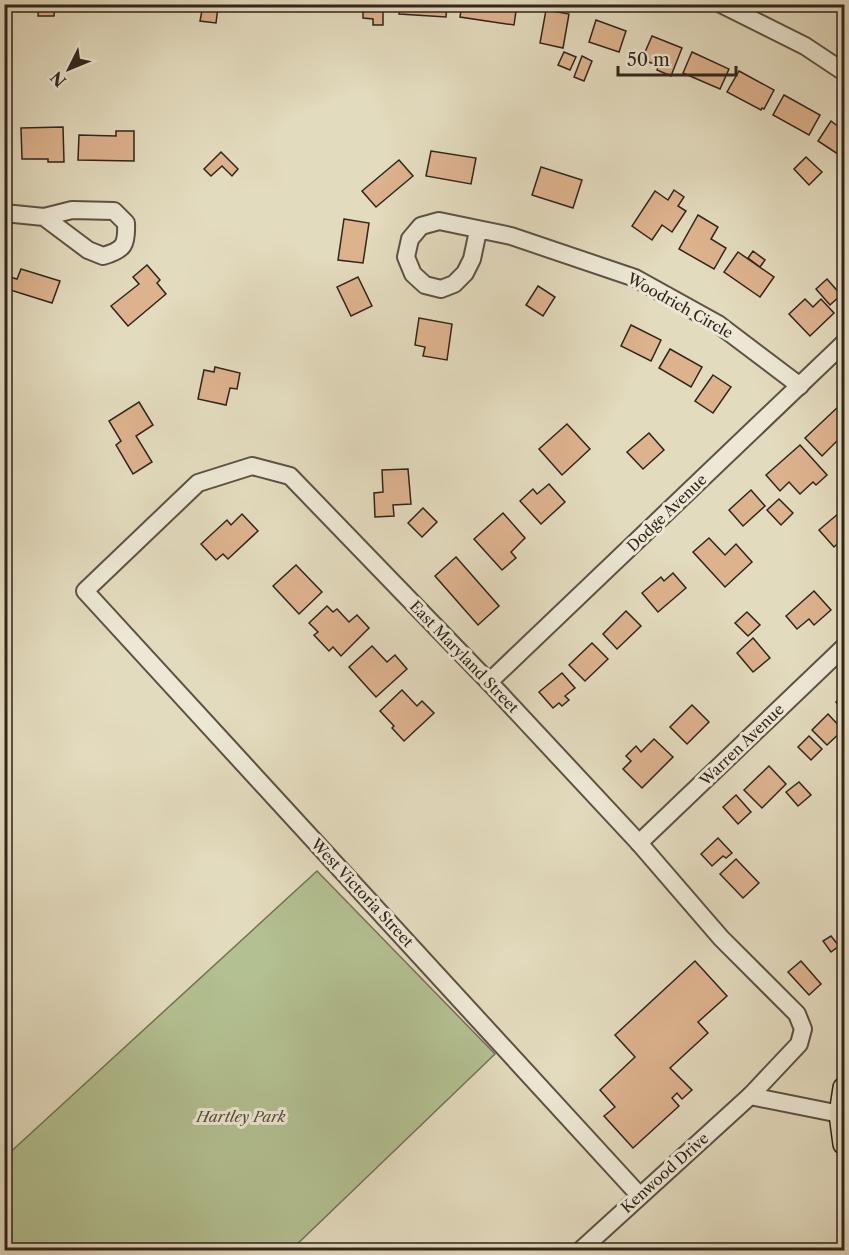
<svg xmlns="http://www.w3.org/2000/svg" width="849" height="1255" font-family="'Libre Caslon Text',serif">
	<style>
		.green { fill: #b3c091; stroke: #727256; stroke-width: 1.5 }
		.building { fill: #ddb38e; stroke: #31251c; stroke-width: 1.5 }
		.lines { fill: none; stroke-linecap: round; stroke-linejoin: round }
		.minor-casing { stroke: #5e5244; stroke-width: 20 }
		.major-casing { stroke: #31251c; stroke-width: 24 }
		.minor { stroke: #ede8d5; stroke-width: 16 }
		.major { stroke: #e3dbbe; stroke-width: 21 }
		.labels { text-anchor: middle; stroke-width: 6; stroke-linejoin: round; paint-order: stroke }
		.street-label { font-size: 15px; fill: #31251c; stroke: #ede8d5 }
		.park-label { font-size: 15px; font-style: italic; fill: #524c39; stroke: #ede8d5 }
	</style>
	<rect width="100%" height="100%" fill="#e3dbbe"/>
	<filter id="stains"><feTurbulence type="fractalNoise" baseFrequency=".00333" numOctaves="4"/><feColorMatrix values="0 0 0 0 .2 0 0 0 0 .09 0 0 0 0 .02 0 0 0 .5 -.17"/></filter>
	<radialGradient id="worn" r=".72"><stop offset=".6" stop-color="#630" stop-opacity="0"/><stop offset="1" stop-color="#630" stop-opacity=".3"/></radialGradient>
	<polygon class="green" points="317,871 495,1054 291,1250 5,1250 5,1157"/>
	<g class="building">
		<polygon points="39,4 55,4 54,16 38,16"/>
		<rect x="299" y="4" width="28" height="4"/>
		<polygon points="347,4 383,4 383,25 373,25 373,19 363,18 363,10 347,10"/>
		<polygon points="400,4 447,4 446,17 399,14"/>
		<polygon points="462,4 517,4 514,25 460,17"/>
		<polygon points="203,5 218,7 216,23 200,21"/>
		<polygon points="546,10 569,14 563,48 540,43"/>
		<polygon points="596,20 626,31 619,52 589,42"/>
		<polygon points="652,36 682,48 671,76 657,70 658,66 642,59"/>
		<polygon points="564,52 576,57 570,70 558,65"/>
		<polygon points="692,52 729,69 720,89 683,73"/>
		<polygon points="582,56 592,61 584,81 574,77"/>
		<polygon points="739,71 774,90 764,109 762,108 761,110 727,92"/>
		<polygon points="784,95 820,115 809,135 773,115"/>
		<polygon points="831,121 844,131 844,158 818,141"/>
		<polygon points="63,127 64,162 48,162 48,159 22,159 21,128"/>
		<polygon points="116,131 134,131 134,161 78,160 79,135 116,136"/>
		<polygon points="431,151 476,158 471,184 426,176"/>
		<polygon points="221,152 238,169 232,176 222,166 211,176 204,169"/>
		<polygon points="806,157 822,172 809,185 794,169"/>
		<polygon points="399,160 413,176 376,207 362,191"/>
		<polygon points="541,167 582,180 573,208 532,195"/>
		<polygon points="674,190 684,197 678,206 686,211 672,232 662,225 652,240 632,226 655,191 668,200"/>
		<polygon points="698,215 718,227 711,239 726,248 714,269 679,249"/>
		<polygon points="344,219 369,223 363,263 338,260"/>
		<polygon points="753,251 765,260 760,267 748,258"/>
		<polygon points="738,252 774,277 760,297 724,272"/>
		<polygon points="147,265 160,280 157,283 166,294 128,326 111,306 139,284 133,277"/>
		<polygon points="21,269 60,281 52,303 4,288 6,276 17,279"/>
		<polygon points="358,277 372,306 351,316 337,287"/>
		<polygon points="827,279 841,295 830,305 816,289"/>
		<polygon points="538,286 555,297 543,316 526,305"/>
		<polygon points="805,299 813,307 821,299 834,313 810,336 789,314"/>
		<polygon points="419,318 452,324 447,360 423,356 425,347 415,345"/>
		<polygon points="631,325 661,340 651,361 621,346"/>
		<polygon points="670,349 702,367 691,387 659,368"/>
		<polygon points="215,367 240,373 237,389 230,388 226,405 198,399 204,370 214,372"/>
		<polygon points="713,375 731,387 713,413 695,401"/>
		<polygon points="139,402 153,425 136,436 152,462 133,474 116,445 121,441 109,421"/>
		<polygon points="840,405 844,410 844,434 822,456 805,438"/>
		<polygon points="567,424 590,449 562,475 539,449"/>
		<polygon points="649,433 664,450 643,469 627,452"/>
		<polygon points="800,445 827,475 816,485 813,482 800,494 789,482 780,491 766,475"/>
		<polygon points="408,469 411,504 393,505 394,516 375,517 374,493 383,492 382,470"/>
		<polygon points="549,484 565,502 541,524 520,501 533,489 537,494"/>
		<polygon points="751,490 765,506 743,526 729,510"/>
		<polygon points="779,499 793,513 781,525 767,510"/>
		<polygon points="423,508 437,522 422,537 408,523"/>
		<polygon points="503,513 525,538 511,552 516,558 502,570 474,539"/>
		<polygon points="839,513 844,520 844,538 834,547 819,530"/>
		<polygon points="242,514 258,531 228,559 223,554 216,560 201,544 227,520 231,525"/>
		<polygon points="709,538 725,555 736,544 752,562 725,587 693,552"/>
		<polygon points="456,557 499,606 478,625 435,576"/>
		<polygon points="296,565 322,592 299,614 273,586"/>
		<polygon points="673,573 686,588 658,612 642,593 661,577 664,581"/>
		<polygon points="814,591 831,610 814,625 809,619 797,629 786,616"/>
		<polygon points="327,606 333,612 337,609 349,622 357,615 369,628 341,656 333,647 329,651 314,635 318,632 309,623"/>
		<polygon points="626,611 641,626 617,649 603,634"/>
		<polygon points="747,612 760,625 748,636 735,623"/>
		<polygon points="753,638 770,658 753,672 737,653"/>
		<polygon points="592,643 608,659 585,681 569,665"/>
		<polygon points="372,646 387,662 395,655 407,669 376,697 349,667"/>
		<polygon points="562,673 575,688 565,696 569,700 562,706 559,703 553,708 539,692"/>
		<polygon points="402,690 417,706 422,701 434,713 404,741 392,728 394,726 380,711"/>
		<polygon points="844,695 844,712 836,702"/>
		<polygon points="692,705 709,722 687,744 670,727"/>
		<polygon points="828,714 843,730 827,745 812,730"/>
		<polygon points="809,736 822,749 811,760 798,747"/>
		<polygon points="654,739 673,757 642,788 623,769 631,761 626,756 636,746 641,752"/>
		<polygon points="769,766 786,784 762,808 744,790"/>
		<polygon points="799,782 811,795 798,806 786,792"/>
		<polygon points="736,795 751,812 738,824 723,807"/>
		<polygon points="718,838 732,853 726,858 723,856 712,866 701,854"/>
		<polygon points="736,859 759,883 743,898 720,874"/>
		<polygon points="831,936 839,946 831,952 823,941"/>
		<polygon points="695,961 727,996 698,1022 708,1033 670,1068 692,1090 682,1099 677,1093 672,1098 679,1106 633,1148 604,1116 615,1107 600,1090 635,1057 615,1035"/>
		<polygon points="801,961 821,984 809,995 788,972"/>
	</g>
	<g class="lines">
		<g class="minor-casing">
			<g id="minor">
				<polyline points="721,4 805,46 844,72"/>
				<path d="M4 213 44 217 72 210 114 211 126 223C127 245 124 250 103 256L88 250 44 217"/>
				<polyline points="478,231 472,259 465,273 454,284 441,289 425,285 413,274 406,257 410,239 421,226 439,221 511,236 635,278 718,324 800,386"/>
				<polyline points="489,682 844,343"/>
				<polyline points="639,843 844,647"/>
				<polyline points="640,1196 85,591 198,483 252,466 290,476 489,682 639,843 721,938 797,1014 803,1029 799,1044 750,1096"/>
				<polyline points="581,1250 750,1096 840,1114"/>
			</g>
		</g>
		<g class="major-casing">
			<polyline id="major" points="844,1088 840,1114 844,1144"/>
		</g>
		<use href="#minor" class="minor"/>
		<use href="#major" class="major"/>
	</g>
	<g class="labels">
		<g class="street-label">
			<text transform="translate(680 306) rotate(29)" y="5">Woodrich Circle</text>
			<text transform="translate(667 513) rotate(-44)" y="5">Dodge Avenue</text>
			<text transform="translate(464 657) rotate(46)" y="5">East Maryland Street</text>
			<text transform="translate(742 745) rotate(-44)" y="5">Warren Avenue</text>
			<text transform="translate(362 893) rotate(47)" y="5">West Victoria Street</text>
			<text transform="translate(665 1173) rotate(-42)" y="5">Kenwood Drive</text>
		</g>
		<g class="park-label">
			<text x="241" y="1122">Hartley Park</text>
		</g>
	</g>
	<rect width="849" height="1255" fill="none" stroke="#e3dbbe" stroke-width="24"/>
	<rect x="6" y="6" width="837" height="1243" fill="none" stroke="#31251c" stroke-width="3"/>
	<rect x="12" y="12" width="825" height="1231" fill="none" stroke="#31251c" stroke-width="1.5"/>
	<g transform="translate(69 69) rotate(227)" stroke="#ede8d5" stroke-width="4.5" paint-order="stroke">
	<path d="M0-4.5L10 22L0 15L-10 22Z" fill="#31251c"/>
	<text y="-9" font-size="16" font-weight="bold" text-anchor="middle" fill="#31251c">N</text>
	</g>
	<path d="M618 66v9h118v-9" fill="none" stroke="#31251c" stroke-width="3"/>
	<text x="627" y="66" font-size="18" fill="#31251c" stroke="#ede8d5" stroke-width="4.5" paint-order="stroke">50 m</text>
	<rect width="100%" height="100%" filter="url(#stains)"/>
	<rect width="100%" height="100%" fill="url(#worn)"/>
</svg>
